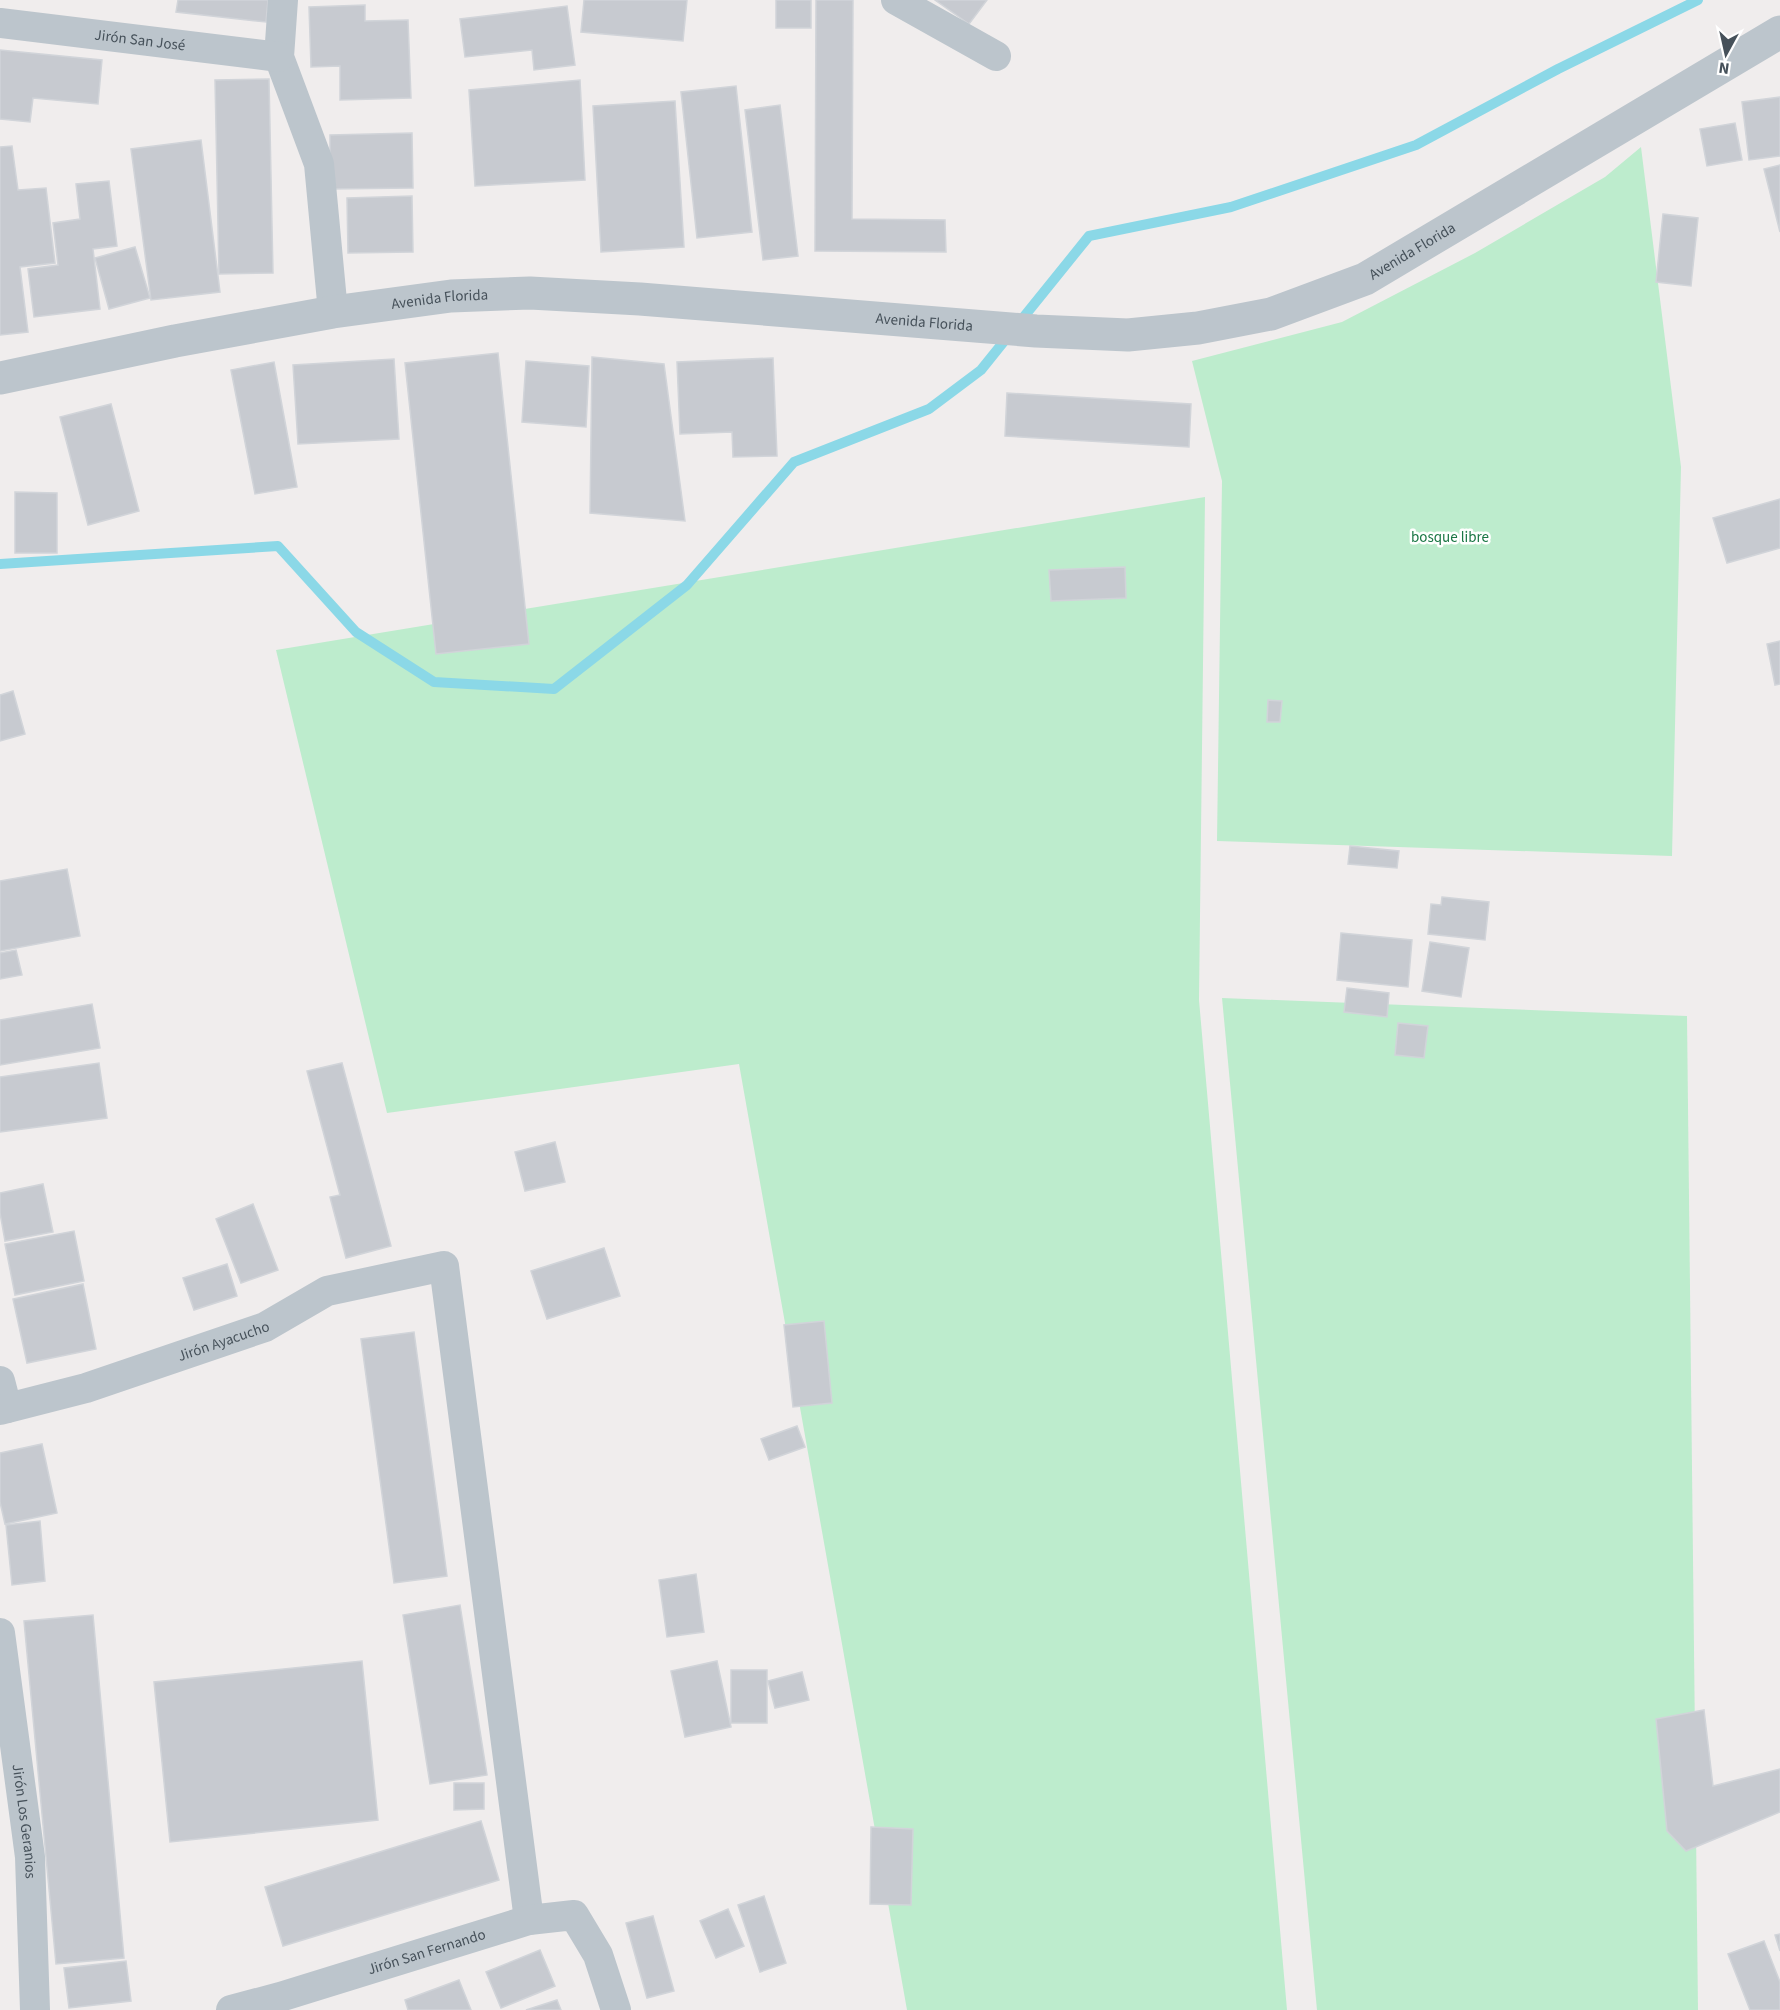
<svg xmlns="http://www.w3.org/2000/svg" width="1780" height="2010" font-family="'Source Sans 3',sans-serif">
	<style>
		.green { fill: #bdeccd }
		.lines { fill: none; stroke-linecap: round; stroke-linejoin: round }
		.stream { stroke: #8bd8e7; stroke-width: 10 }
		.building { fill: #c7cad0; stroke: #d1d4d9; stroke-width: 1.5 }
		.minor { stroke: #bcc5cc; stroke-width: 30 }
		.tertiary { stroke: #bcc5cc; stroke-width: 33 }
		.labels { text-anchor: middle; stroke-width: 5; stroke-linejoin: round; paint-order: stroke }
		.street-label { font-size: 15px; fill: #46515a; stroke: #fff }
		.park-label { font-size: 15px; fill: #1b7745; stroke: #fff }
	</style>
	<rect width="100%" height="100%" fill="#f0eded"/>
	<g class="green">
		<polygon points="1641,147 1681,467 1672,856 1217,841 1222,481 1192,361 1342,322 1475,253 1605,177"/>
		<polygon points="1205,497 1199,1000 1287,2010 907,2010 739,1064 387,1113 276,650"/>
		<polygon points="1222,998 1687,1016 1698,2010 1317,2010"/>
	</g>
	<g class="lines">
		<polyline class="stream" points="0,564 278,546 356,632 434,682 554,689 687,585 794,462 929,409 981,370 1089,236 1231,207 1416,145 1558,69 1698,0"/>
	</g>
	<g class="building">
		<polygon points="178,0 268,0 266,22 176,12"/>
		<polygon points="584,0 687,0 683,41 581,32"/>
		<rect x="776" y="0" width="35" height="28"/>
		<polygon points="816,0 853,0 852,219 945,220 946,252 815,251"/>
		<polygon points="935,0 987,0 969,24"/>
		<polygon points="365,5 365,21 408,20 411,98 340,100 340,66 311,67 309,7"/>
		<polygon points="567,6 575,65 534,70 532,50 465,57 460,19"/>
		<polygon points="0,50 102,60 98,104 33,98 30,122 0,119"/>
		<polygon points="269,79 273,273 219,274 215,80"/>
		<polygon points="580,80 585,180 475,186 469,90"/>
		<polygon points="736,86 752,232 697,238 681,92"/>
		<polygon points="1780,97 1780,156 1749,160 1742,102"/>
		<polygon points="675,101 684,247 601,252 593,106"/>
		<polygon points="780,105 798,256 763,260 745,110"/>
		<polygon points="1735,123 1742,160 1707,166 1700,129"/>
		<polygon points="412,133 413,188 330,189 330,135"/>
		<polygon points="201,140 220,292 151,300 131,149"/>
		<polygon points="12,146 18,190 46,188 55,263 20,267 28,332 0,335 0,147"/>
		<polygon points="1780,165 1780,232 1764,169"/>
		<polygon points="109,181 117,246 93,249 100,309 34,317 28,269 58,265 53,223 80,219 76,184"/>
		<polygon points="412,196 413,252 348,253 347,198"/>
		<polygon points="1663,214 1698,218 1691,286 1656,282"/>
		<polygon points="135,247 150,298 109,309 95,258"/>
		<polygon points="498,353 529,644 436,654 405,363"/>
		<polygon points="592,357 664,364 685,521 590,513"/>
		<polygon points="773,358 777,456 733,457 732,432 680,434 677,362"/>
		<polygon points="394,359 399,439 298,444 293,365"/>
		<polygon points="526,361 589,366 586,427 522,422"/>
		<polygon points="274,362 297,487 255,494 231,370"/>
		<polygon points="1007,393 1191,404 1189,447 1005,436"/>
		<polygon points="111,404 139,511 88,525 60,417"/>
		<polygon points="15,492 57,493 57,553 15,553"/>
		<polygon points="1780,499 1780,548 1727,563 1713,518"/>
		<polygon points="1125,567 1126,598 1051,601 1049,570"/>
		<polygon points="1780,641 1780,684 1775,685 1767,644"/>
		<polygon points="13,691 25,734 0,741 0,695"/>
		<polygon points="1268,700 1282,701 1280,722 1267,722"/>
		<polygon points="1350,846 1399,851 1397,868 1348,864"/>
		<polygon points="67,869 80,936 0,951 0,881"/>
		<polygon points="1442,897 1489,902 1485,940 1428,934 1431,904 1441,905"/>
		<polygon points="1341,933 1412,940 1408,987 1337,980"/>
		<polygon points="1430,942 1469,948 1461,997 1422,991"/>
		<polygon points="16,950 22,975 0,979 0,953"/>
		<polygon points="1347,988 1389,993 1387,1017 1344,1012"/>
		<polygon points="92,1004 100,1048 0,1065 0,1020"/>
		<polygon points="1398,1023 1428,1026 1424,1058 1395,1055"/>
		<polygon points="99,1063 107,1118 0,1132 0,1077"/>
		<polygon points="342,1063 391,1246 346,1258 330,1197 340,1195 307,1071"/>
		<polygon points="555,1142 565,1182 525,1191 515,1152"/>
		<polygon points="43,1184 53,1232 5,1241 0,1213 0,1193"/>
		<polygon points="253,1204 278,1270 241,1283 216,1219"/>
		<polygon points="74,1231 84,1281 15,1295 5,1244"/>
		<polygon points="604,1248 620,1296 547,1319 531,1271"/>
		<polygon points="227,1264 237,1296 194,1310 183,1278"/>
		<polygon points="83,1284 96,1349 27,1363 13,1299"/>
		<polygon points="824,1321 832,1403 793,1407 784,1325"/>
		<polygon points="414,1332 447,1576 394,1583 361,1339"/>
		<polygon points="797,1426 805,1447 769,1460 761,1439"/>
		<polygon points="42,1444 57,1513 5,1524 0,1502 0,1453"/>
		<polygon points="40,1521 45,1581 12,1585 6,1525"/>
		<polygon points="696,1574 704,1632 667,1637 659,1580"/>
		<polygon points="460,1605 487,1775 430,1784 403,1615"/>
		<polygon points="93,1615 124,1958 56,1964 24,1621"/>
		<polygon points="362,1661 378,1820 170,1842 154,1682"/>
		<polygon points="717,1661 731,1727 685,1737 671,1671"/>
		<rect x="731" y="1670" width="36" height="53"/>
		<polygon points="802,1672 809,1700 775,1708 768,1681"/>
		<polygon points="1704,1710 1713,1786 1780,1769 1780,1812 1686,1851 1667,1831 1656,1719"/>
		<polygon points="454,1783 484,1783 484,1809 454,1810"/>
		<polygon points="481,1821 499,1880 283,1946 265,1887"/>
		<polygon points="871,1827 913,1829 911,1905 870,1904"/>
		<polygon points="764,1896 786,1963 760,1972 738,1905"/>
		<polygon points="728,1909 744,1946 716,1958 700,1921"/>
		<polygon points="653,1916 674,1991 647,1998 626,1923"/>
		<polygon points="1780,1934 1780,1951 1775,1935"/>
		<polygon points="1764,1941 1780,1982 1780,2010 1750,2010 1728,1954"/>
		<polygon points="540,1950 555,1986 501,2008 486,1972"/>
		<polygon points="126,1961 131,2001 69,2008 64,1968"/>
		<polygon points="459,1980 471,2010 408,2010 405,2000"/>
		<polygon points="557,2000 561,2010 526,2010"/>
	</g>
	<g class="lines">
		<g class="minor">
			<polyline points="283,0 279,57 319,164 333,312"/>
			<polyline points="896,0 996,56"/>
			<path id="s1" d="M0 23 279 57"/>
			<polyline points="0,1381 7,1408"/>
			<path id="s2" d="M0 1410 86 1388 265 1327 327 1291 444 1266 529 1920"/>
			<path id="s3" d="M0 1633 30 1857 35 2010"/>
			<path id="s4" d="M231 2010 280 1997 529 1920 574 1915 598 1955 616 2010"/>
		</g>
		<path class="tertiary" id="s5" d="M0 378 175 341 333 312 451 296 530 293 640 299 1036 331 1128 335 1198 328 1271 314 1365 279 1780 32"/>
	</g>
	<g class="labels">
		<g class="street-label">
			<text dy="5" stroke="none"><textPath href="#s1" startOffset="141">Jirón San José</textPath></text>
			<text dy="5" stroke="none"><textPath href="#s5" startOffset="1437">Avenida Florida</textPath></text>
			<text dy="5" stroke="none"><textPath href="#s5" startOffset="447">Avenida Florida</textPath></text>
			<text dy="5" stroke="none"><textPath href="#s5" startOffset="933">Avenida Florida</textPath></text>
			<text dy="5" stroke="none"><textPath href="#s2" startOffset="234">Jirón Ayacucho</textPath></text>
			<text dy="5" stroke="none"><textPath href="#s3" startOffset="190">Jirón Los Geranios</textPath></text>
			<text dy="5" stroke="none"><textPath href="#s4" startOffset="204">Jirón San Fernando</textPath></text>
		</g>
		<g class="park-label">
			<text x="1450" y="542">bosque libre</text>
		</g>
	</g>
	<g transform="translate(1726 54) rotate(188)" stroke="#ffffff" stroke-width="4.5" paint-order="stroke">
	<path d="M0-4.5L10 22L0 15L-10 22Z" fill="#46515a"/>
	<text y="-9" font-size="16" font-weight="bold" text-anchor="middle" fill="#46515a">N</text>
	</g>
</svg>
